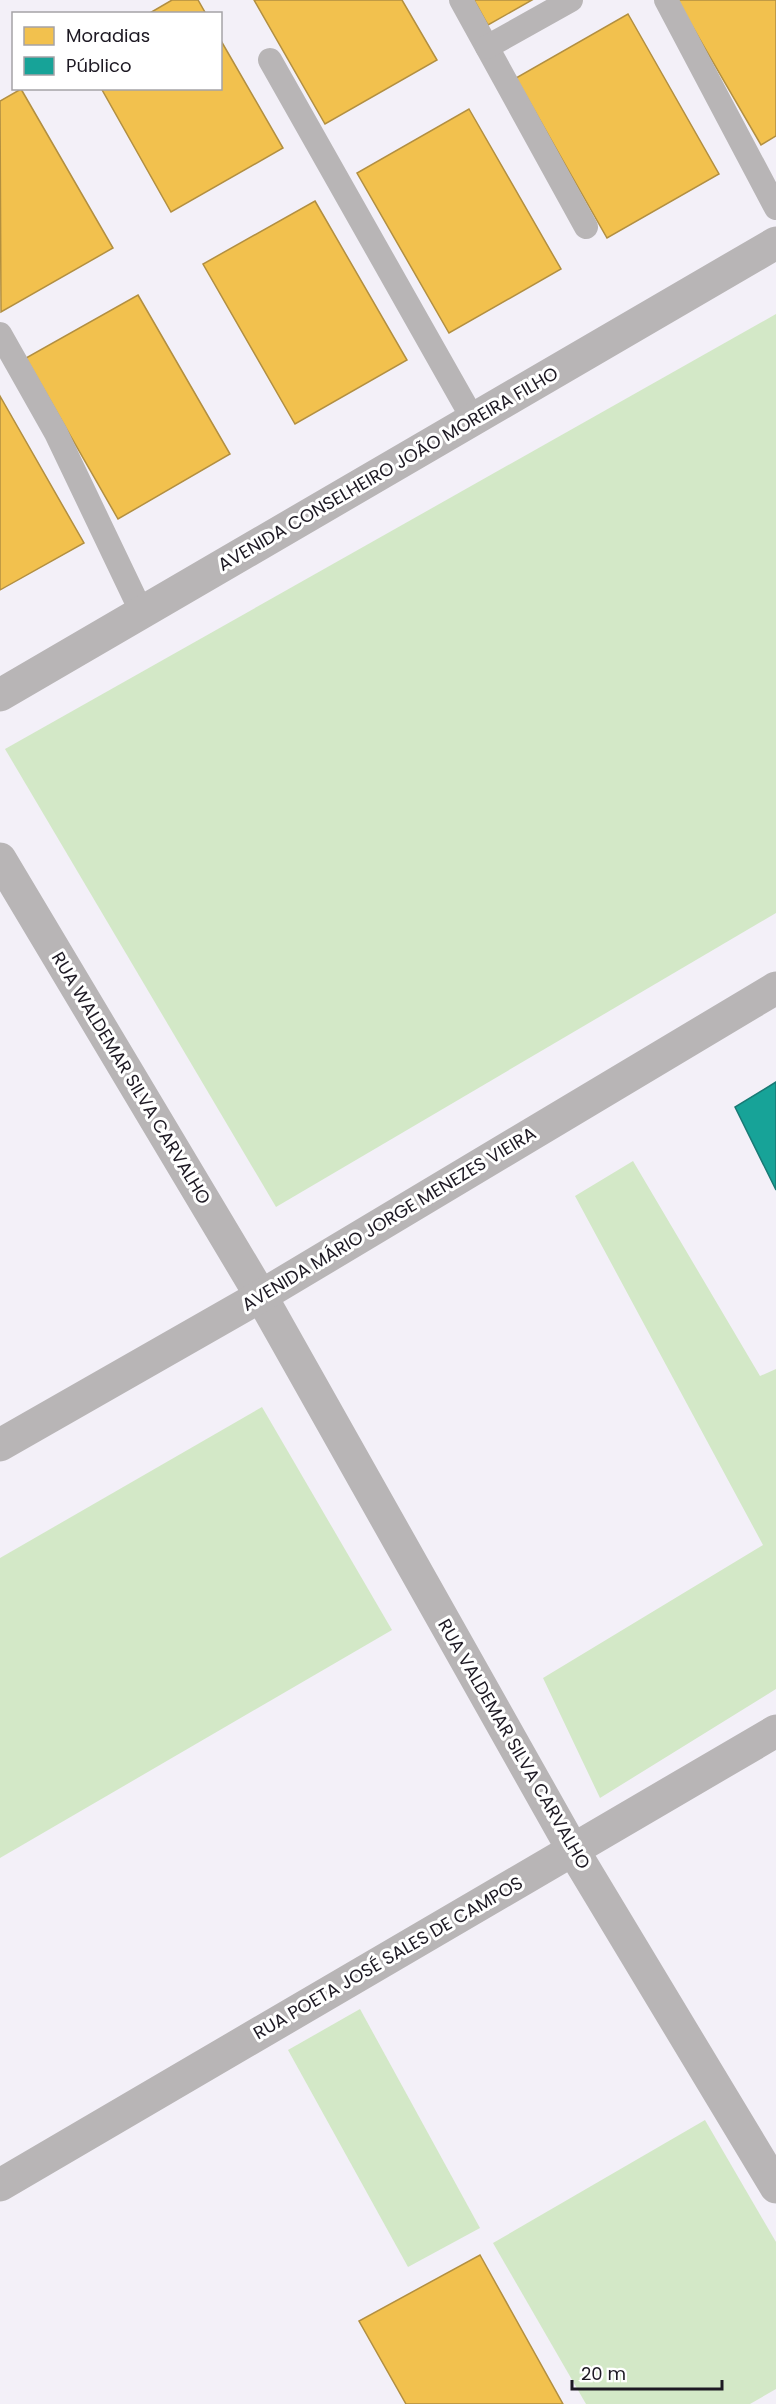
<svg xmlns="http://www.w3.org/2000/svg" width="776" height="2404" font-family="Poppins,sans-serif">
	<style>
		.green { fill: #d3e8c7 }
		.homes { fill: #f2c14e; stroke: #b28f41; stroke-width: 1.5 }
		.public { fill: #17a398; stroke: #197a75; stroke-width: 1.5 }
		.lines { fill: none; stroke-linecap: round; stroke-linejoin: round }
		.service { stroke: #b8b5b6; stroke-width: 24 }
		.minor { stroke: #b8b5b6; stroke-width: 33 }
		.tertiary { stroke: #b8b5b6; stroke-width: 33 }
		.labels { text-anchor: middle; stroke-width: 6; stroke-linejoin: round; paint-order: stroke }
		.street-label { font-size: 18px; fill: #1d1923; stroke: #fff }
	</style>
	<rect width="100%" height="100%" fill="#f3f0f8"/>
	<g class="green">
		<polygon points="776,314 776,913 276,1207 5,749"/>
		<polygon points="633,1161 760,1376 776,1369 776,1689 600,1798 543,1678 763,1545 575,1196"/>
		<polygon points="262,1407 392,1630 0,1858 0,1558"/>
		<polygon points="360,2009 480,2228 408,2267 288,2050"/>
		<polygon points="705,2120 776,2242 776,2389 750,2404 586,2404 493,2243"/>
	</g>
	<g class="homes">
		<polygon points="172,0 198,0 206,14 148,14"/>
		<polygon points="254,0 402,0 437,60 325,124"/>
		<polygon points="474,0 532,0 488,25"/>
		<polygon points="677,0 776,0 776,136 761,145"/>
		<polygon points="628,14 719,174 607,238 516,78"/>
		<polygon points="220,39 283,148 171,212 101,88 220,88"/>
		<polygon points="21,89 113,248 1,312 0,101"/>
		<polygon points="469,109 561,269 449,333 357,173"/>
		<polygon points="315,201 407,360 295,424 203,264"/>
		<polygon points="138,295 230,454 118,519 26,358"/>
		<polygon points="0,396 84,543 0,590"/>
		<polygon points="480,2255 563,2404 406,2404 359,2321"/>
	</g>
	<polygon class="public" points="776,1082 776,1190 735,1107"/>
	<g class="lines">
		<g class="service">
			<polyline points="461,0 586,227"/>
			<polyline points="666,0 776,208"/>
			<polyline points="487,47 571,0"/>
			<polyline points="270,60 473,419"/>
			<polyline points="0,334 56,433 142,613"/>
		</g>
		<g class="minor">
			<polyline points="0,695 776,243"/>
			<polyline points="0,859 261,1296 573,1850 776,2187"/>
			<polyline points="0,2185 776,1731"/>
		</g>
		<polyline class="tertiary" points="0,1445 261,1296 776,988"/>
	</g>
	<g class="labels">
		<g class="street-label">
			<text transform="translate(388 469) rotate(-30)" y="6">AVENIDA CONSELHEIRO JOÃO MOREIRA FILHO</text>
			<text transform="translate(131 1078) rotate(59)" y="6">RUA WALDEMAR SILVA CARVALHO</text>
			<text transform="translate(389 1219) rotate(-31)" y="6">AVENIDA MÁRIO JORGE MENEZES VIEIRA</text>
			<text transform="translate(514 1744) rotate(60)" y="6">RUA VALDEMAR SILVA CARVALHO</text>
			<text transform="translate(388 1958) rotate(-30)" y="6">RUA POETA JOSÉ SALES DE CAMPOS</text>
		</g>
	</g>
	<rect x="12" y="12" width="210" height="78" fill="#ffffff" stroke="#a5a3a7" stroke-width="1.5"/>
	<rect x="24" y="27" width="30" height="18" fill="#f2c14e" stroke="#a5a3a7" stroke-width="1.5"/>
	<text x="66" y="42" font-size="18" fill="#1d1923">Moradias</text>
	<rect x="24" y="57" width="30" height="18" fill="#17a398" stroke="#a5a3a7" stroke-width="1.5"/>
	<text x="66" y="72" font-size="18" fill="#1d1923">Público</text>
	<path d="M572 2380v9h150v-9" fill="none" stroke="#1d1923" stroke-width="3"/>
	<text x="581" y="2380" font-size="18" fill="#1d1923" stroke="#ffffff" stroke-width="4.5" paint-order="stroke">20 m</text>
</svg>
